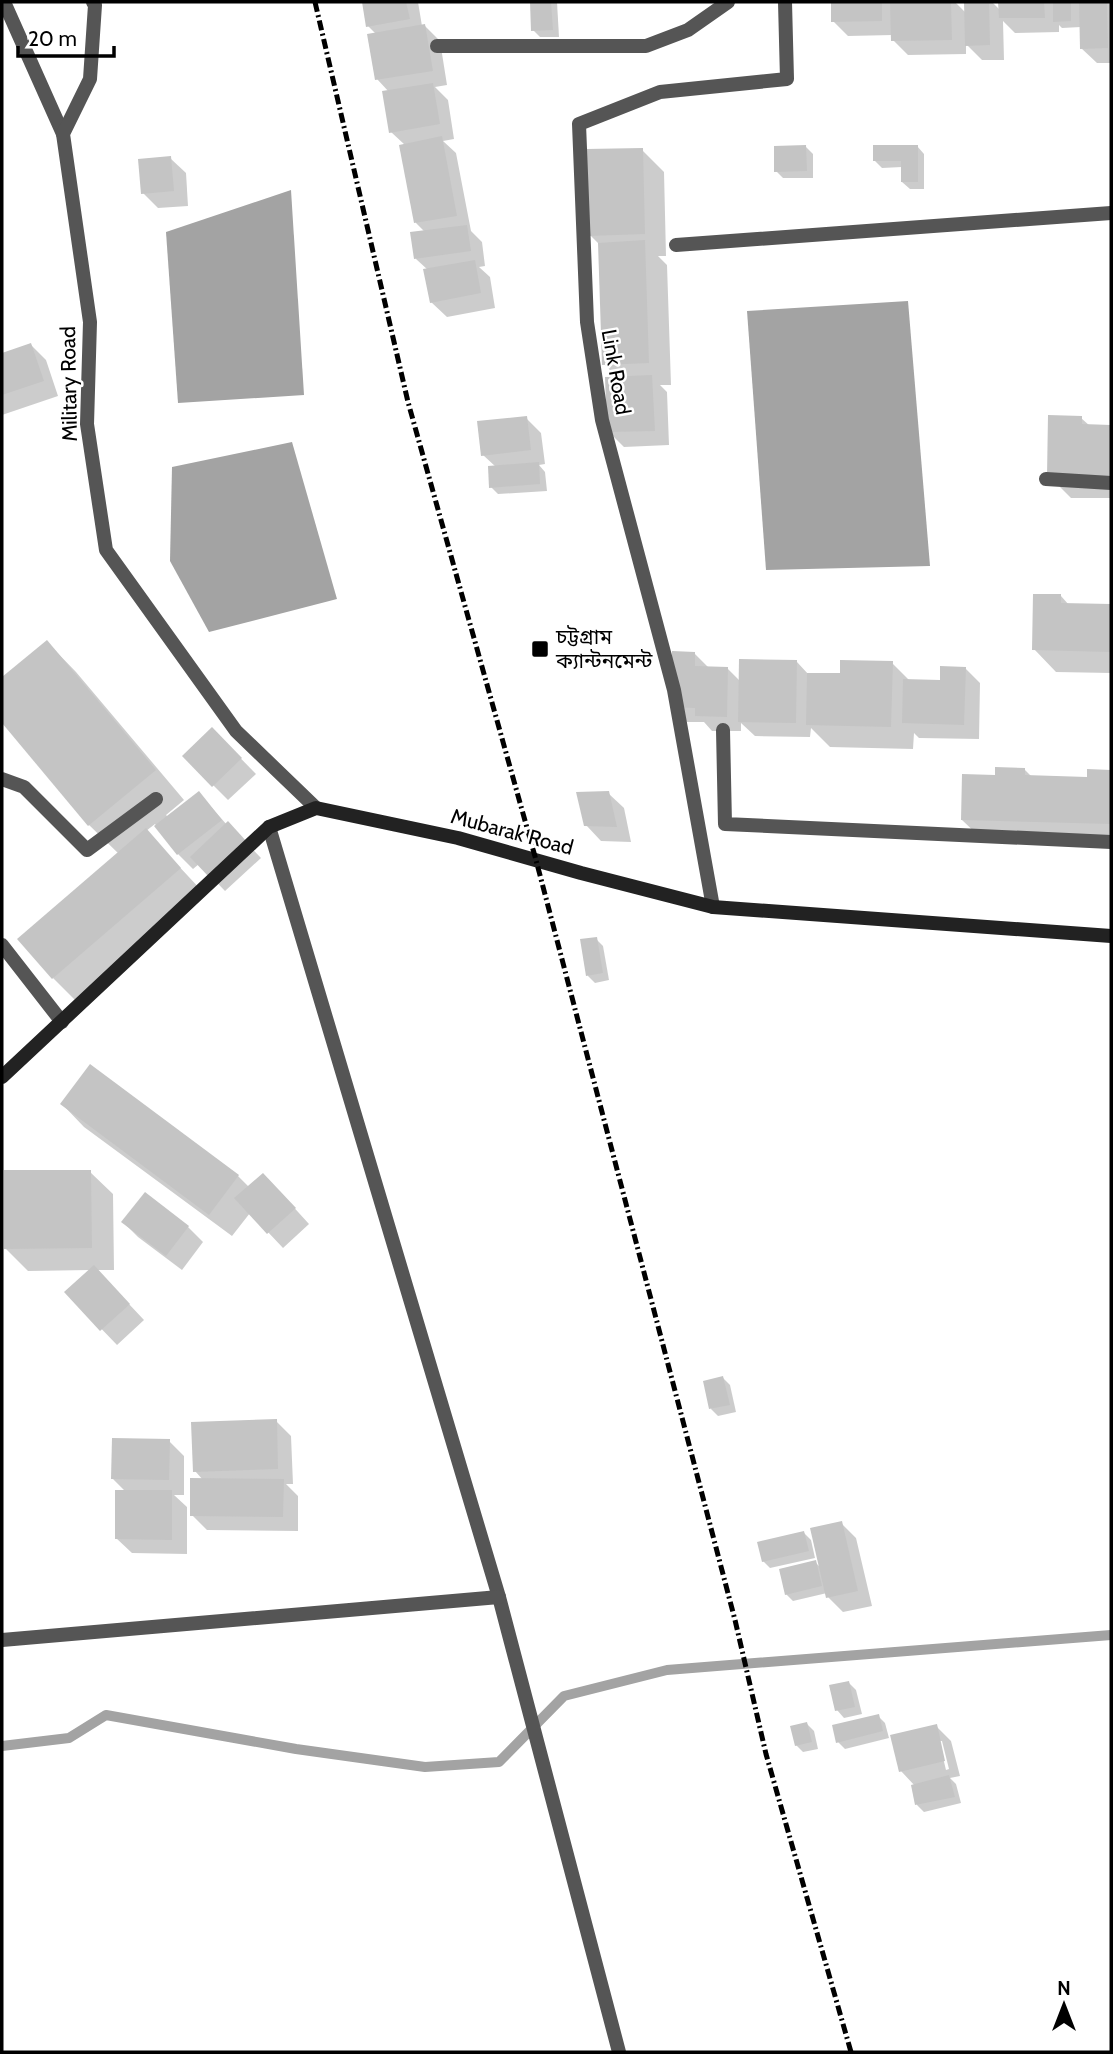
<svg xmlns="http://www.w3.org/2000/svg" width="1113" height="2054" font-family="Cabin,'Noto Sans Bengali',sans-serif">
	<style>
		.water { fill: #a3a3a3 }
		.shadow { fill: #0003; fill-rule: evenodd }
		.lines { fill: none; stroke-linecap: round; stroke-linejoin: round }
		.stream { stroke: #a3a3a3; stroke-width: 10 }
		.building { fill: #c4c4c4 }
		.street { stroke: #555; stroke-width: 14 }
		.secondary { stroke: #222; stroke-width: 14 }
		.rail { stroke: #000; stroke-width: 5; stroke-dasharray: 10 3.5 2 3.5; stroke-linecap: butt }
		.poi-dot { fill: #000; stroke: #fff; stroke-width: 2.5 }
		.labels { text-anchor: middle; stroke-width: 5; stroke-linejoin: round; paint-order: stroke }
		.street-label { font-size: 21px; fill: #000; stroke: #fff }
		.poi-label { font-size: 21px; fill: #000; stroke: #fff; text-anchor: start }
	</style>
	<rect width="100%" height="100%" fill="#fff"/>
	<g class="water">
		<polygon points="291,190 304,395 178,403 166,232"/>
		<polygon points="908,301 930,566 766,570 747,311"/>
		<polygon points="292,442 337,599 209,632 170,561 172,467"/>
	</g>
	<g class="shadow">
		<polygon points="364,2 418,2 422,26 425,26 440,41 447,85 435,87 448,100 454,139 443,141 456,153 471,231 482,242 485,266 479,267 490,277 495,308 447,317 431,302 428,270 416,259 425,232 416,223 405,145 391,132 389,92 377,79 376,34 368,26"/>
		<polygon points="531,2 557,2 559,37 540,37 533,30"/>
		<polygon points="833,2 955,2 966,13 966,2 992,2 1000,10 1000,2 1052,2 1055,5 1055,2 1111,2 1111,63 1097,63 1081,48 1081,27 1062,28 1059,25 1059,32 1015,33 1003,21 1004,60 982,60 966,44 966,54 908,55 893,40 893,35 848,36 833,21"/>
		<polygon points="917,146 924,154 924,189 910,189 902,182 902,167 882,168 874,160"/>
		<polygon points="806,147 813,154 813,178 783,178 776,171"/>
		<polygon points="642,150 664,172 666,256 658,256 667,265 671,385 660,385 667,392 669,445 624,447 609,432 618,378 604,364 600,245 590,235"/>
		<polygon points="170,158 186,173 188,206 158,208 143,193"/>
		<polygon points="31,345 46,360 58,396 2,415 2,354"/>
		<polygon points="526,418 541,433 545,464 539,465 545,472 547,491 498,494 491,487 496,467 483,455"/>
		<polygon points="1081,418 1090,426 1111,427 1111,498 1071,498 1048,475"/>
		<polygon points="1061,596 1069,605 1111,606 1111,673 1056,672 1034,649"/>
		<polygon points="47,642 76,672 184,800 166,815 168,817 199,793 227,825 228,824 261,858 225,891 199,864 193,869 178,854 155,824 146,831 202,891 75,1000 53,978 119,854 89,825 2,721 2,680"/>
		<polygon points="694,653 709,668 727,668 741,682 797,662 809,675 842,675 892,663 910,681 941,682 965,668 980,683 979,739 919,738 914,733 913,749 830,747 811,728 810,737 755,736 741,723 741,731 712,731 704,722 687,722 672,707"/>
		<polygon points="212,729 256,774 228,800 184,756"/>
		<polygon points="1024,769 1032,777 1088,778 1088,771 1111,771 1111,845 985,842 962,820 996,777"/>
		<polygon points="608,793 624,808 631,842 601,841 586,825"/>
		<polygon points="596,939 603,946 609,980 595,983 588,976"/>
		<polygon points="90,1066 238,1176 249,1187 278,1190 309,1224 283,1248 250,1213 232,1236 84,1127 62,1104"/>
		<polygon points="90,1172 113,1194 114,1270 97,1270 144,1320 117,1345 66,1292 90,1270 28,1271 6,1249"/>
		<polygon points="145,1194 188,1227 203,1242 182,1270 138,1237 123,1222"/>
		<polygon points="723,1378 730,1385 736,1412 718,1416 711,1409"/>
		<polygon points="276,1421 291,1436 293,1484 286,1484 298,1496 298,1531 207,1530 192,1515 203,1480 195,1471"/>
		<polygon points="169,1441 184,1456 184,1495 174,1495 187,1507 187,1554 132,1553 116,1538 126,1492 113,1479"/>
		<polygon points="841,1523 856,1538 872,1606 843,1612 828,1597 827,1593 793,1601 786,1594 815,1562 821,1568"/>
		<polygon points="803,1532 811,1540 815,1558 770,1568 763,1561"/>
		<polygon points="849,1683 856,1690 862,1714 844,1718 837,1710"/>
		<polygon points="878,1716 885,1723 889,1738 845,1749 838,1742"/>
		<polygon points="807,1724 814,1731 818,1749 803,1752 796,1745"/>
		<path d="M936 1726 951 1741 960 1776 950 1778 956 1784 961 1803 924 1812 917 1805 913 1786H915L901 1771ZM939 1741H942L949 1769 946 1770Z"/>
	</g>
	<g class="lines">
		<polyline class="stream" points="2,1746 69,1738 106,1715 296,1749 425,1767 499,1762 564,1696 667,1670 1111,1635"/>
	</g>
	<g class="building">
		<polygon points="362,2 406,2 410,19 366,27"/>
		<polygon points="530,2 551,2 553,30 531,31"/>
		<polygon points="831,2 882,2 882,21 831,22"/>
		<polygon points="890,2 951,2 952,40 891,41"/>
		<polygon points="964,2 989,2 990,45 965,46"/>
		<polygon points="998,2 1044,2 1045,18 999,18"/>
		<polygon points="1053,2 1071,2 1071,21 1053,22"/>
		<polygon points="1079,2 1107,2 1108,48 1080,49"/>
		<polygon points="425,24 433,71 375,80 367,34"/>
		<polygon points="433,83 440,124 389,133 382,91"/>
		<polygon points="442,136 457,216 414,223 399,145"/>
		<polygon points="806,145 807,171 774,172 774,146"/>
		<polygon points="873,145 918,145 918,182 901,182 901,161 873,161"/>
		<polygon points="643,148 645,234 588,236 586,149"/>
		<polygon points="171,156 174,191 141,194 138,159"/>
		<polygon points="467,225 471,251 414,259 410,232"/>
		<polygon points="645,240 649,363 602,365 598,243"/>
		<polygon points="475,260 481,293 430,303 423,269"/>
		<polygon points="31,343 44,381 2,395 2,353"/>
		<polygon points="652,375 655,431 607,432 605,377"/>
		<polygon points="1048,415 1082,416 1082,424 1111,425 1111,477 1047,476"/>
		<polygon points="527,416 531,450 481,456 477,421"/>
		<polygon points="539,462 540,484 489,488 488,466"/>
		<polygon points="1033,594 1061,594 1061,603 1111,604 1111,652 1032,650"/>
		<polygon points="47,640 156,770 88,826 2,723 2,677"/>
		<polygon points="672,651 695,652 695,666 728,667 727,717 695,716 695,708 670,707"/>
		<polygon points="739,659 797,660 796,723 738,722"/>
		<polygon points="840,660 893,661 891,727 806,725 807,673 840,673"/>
		<polygon points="940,666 966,667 964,725 902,723 903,679 940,680"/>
		<polygon points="212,727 242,758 212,787 182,756"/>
		<polygon points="995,767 1025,768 1025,775 1087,777 1087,769 1111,770 1111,824 961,820 962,774 995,775"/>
		<polygon points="199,791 222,820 177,855 154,826"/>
		<polygon points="609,791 617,827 584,826 576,792"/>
		<polygon points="228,821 247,842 209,877 190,857"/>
		<polygon points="146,828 181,868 52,979 17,939"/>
		<polygon points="597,937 603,973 586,976 580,939"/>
		<polygon points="90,1064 239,1175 209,1215 60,1104"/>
		<polygon points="4,1170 91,1170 92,1248 4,1249"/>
		<polygon points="263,1173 296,1208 267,1234 234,1198"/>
		<polygon points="145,1192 189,1226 166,1256 121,1222"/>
		<polygon points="94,1265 130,1304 100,1331 64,1292"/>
		<polygon points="723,1376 730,1405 709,1409 703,1381"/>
		<polygon points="277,1419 278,1469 193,1472 191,1422"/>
		<polygon points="112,1438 170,1439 169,1480 111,1479"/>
		<polygon points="190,1478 284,1479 283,1517 190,1516"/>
		<polygon points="115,1490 172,1490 172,1540 115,1539"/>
		<polygon points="842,1521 858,1591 826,1598 810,1528"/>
		<polygon points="804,1531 809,1551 762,1562 757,1542"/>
		<polygon points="816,1560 822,1586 785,1595 779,1569"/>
		<polygon points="849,1681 855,1707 835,1711 829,1685"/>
		<polygon points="879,1714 883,1731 836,1743 832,1725"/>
		<polygon points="807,1722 812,1742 795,1746 790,1726"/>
		<polygon points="937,1724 945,1761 899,1772 890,1735"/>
		<polygon points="949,1775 955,1797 915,1805 911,1785"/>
	</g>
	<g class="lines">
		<g class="street">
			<polyline points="4,2 63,134"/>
			<polyline points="93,2 95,5 90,79 63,134 90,322 87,424 106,550 236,731 316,808"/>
			<polyline points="437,46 646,46 688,30 728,2"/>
			<polyline points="676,245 1111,213"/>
			<polyline points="1046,479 1111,483"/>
			<polyline points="723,730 725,824 1111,842"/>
			<polyline points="2,779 24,787 87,850 156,799"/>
			<polyline points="269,827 499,1597 619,2052"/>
			<polyline points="713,907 674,690 602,420 587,322 579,124 660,92 787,79 785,2"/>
			<polyline points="2,945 62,1022"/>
			<polyline points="2,1640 499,1597"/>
		</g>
		<polyline class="secondary" points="2,1077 269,827 316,808 458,838 581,873 713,907 1111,936"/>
		<polyline class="rail" points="315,2 408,402 536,860 735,1620 766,1754 851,2052"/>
	</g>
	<rect class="poi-dot" x="531" y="640" width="18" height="18" rx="3.5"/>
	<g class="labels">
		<g class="street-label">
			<text transform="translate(616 372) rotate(80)" y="7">Link Road</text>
			<text transform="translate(69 384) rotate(-91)" y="7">Military Road</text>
			<text transform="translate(512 832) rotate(15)" y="7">Mubarak Road</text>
		</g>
		<g class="poi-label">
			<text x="556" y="644">চট্টগ্রাম<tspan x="556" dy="24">ক্যান্টনমেন্ট</tspan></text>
		</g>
	</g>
	<rect width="1113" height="2054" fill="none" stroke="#000000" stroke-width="7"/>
	<g transform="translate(1064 2005)" stroke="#ffffff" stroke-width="5" paint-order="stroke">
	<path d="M0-5L12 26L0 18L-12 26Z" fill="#000000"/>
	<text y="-10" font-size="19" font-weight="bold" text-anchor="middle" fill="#000000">N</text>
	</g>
	<path d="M18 46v10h96v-10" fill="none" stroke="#000000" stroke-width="3.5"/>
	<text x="28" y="46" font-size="21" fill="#000000" stroke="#ffffff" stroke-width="5" paint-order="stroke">20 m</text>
</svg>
